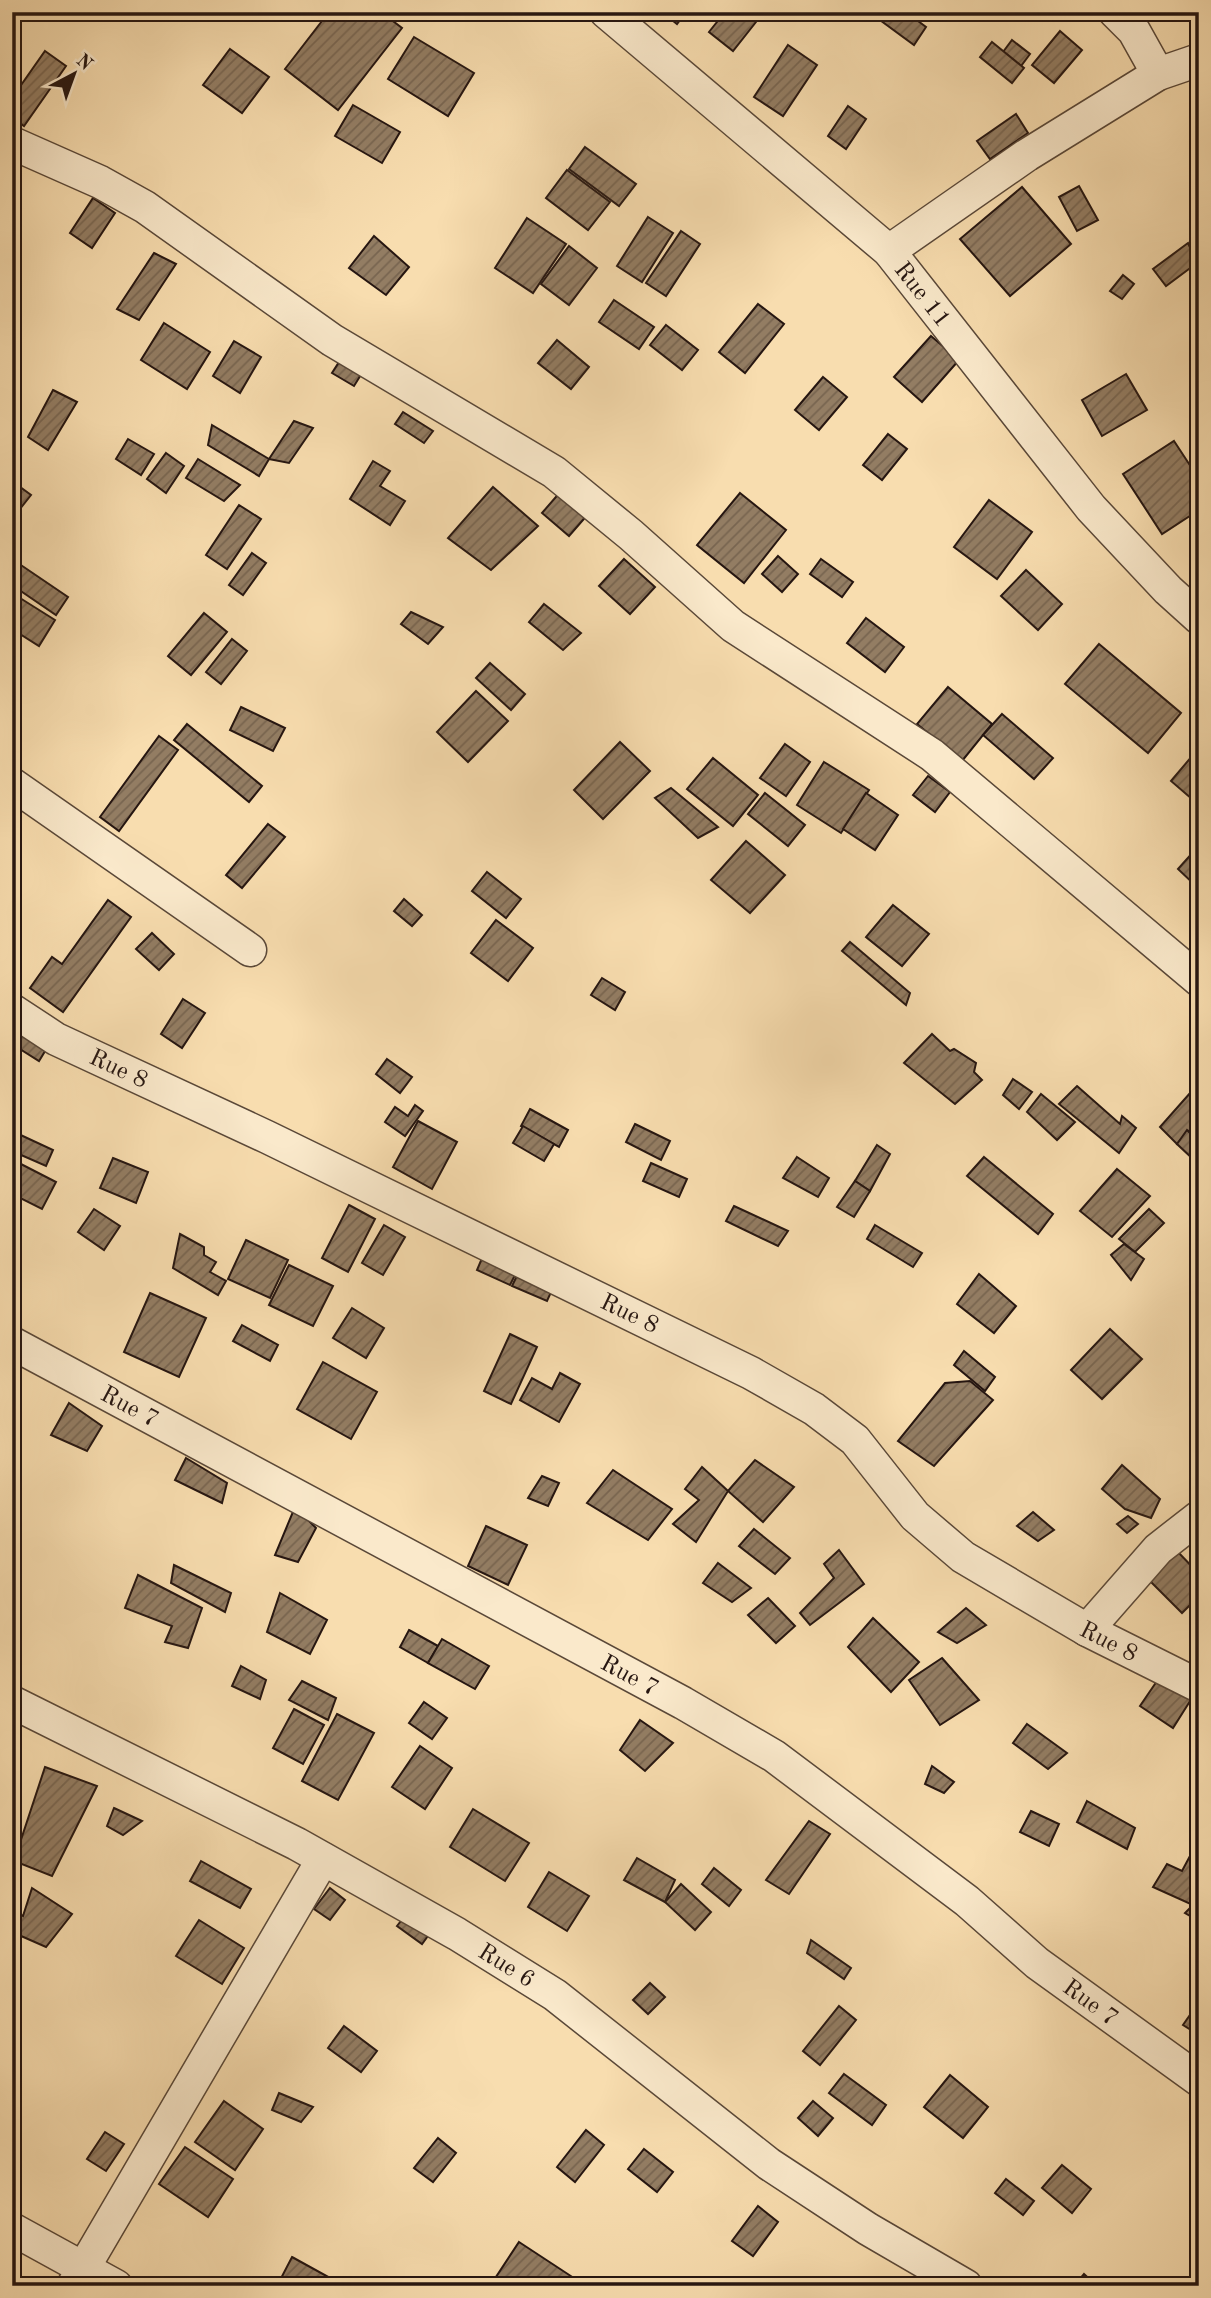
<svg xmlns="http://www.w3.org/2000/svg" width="1211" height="2298" font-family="'Old Standard TT',serif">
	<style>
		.building { fill: url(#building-hatch); stroke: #261611; stroke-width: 2 }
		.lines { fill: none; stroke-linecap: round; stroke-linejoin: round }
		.minor-casing { stroke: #5a4838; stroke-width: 35 }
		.minor { stroke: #fae9cb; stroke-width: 32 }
		.labels { text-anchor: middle; stroke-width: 5; stroke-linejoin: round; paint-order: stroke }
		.street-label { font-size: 24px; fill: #261611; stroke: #fae9cb }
	</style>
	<defs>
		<pattern id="building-hatch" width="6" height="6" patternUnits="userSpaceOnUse" patternTransform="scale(1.75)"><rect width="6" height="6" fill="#937d63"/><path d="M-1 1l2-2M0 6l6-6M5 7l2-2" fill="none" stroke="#786550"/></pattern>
	</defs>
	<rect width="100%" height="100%" fill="#f8ddaf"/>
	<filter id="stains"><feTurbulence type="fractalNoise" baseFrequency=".00286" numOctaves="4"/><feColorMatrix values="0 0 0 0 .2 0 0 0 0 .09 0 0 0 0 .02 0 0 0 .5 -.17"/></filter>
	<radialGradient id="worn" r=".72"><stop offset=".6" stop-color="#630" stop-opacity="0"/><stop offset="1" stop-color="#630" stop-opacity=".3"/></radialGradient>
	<g class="building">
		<polygon points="329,12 381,12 402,28 338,110 285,69"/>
		<polygon points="662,12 686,12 677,24"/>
		<polygon points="725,12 744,12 756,22 733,51 709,32"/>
		<polygon points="869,12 906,12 926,27 914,45"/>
		<polygon points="1060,31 1082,50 1054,83 1032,65"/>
		<polygon points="414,37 474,73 448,116 388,79"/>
		<polygon points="1012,40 1030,54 1021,66 1003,52"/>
		<polygon points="992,42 1024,68 1012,83 980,57"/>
		<polygon points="788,45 817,65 783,116 754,97"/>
		<polygon points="230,49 269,77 242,113 203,85"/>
		<polygon points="45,51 66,66 24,126 12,117 12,98"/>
		<polygon points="353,105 400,132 382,163 335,136"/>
		<polygon points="848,106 866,119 846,149 828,136"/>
		<polygon points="1016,114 1028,133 990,159 977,141"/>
		<polygon points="585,147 636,184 619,206 569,169"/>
		<polygon points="567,170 610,202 588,230 546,198"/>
		<polygon points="1079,186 1098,220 1077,231 1059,197"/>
		<polygon points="1022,187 1071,244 1010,296 960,239"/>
		<polygon points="93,198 115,213 92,248 70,233"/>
		<polygon points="648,217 673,233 642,282 617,266"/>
		<polygon points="527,218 566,244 533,293 495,268"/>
		<polygon points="681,231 700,244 666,296 646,283"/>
		<polygon points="374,236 409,267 386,295 349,268"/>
		<polygon points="1188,243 1197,263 1166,286 1153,269"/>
		<polygon points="569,246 597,268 569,305 541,284"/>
		<polygon points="154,253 176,264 139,320 117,309"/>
		<polygon points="1123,275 1134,284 1122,299 1110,291"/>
		<polygon points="614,300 654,327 639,349 599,322"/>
		<polygon points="758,304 784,324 745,373 719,352"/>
		<polygon points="164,323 210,352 187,389 141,360"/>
		<polygon points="666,325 698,350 682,370 650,345"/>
		<polygon points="931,336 959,360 922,402 894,377"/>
		<polygon points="557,340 589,367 571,389 538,363"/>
		<polygon points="234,341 261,357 240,393 213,376"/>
		<polygon points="341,359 362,373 354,386 332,373"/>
		<polygon points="1126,374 1147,410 1102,436 1082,400"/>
		<polygon points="823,377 847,397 819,430 795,410"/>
		<polygon points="53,390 77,402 48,450 28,437"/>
		<polygon points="403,412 433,431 424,443 395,424"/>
		<polygon points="294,421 313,428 289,463 269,459"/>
		<polygon points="212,425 269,459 259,476 208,445"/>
		<polygon points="888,434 907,449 882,480 863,465"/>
		<polygon points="128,439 154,454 141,475 116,459"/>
		<polygon points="1174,441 1199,479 1199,510 1162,534 1123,474"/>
		<polygon points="166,453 184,466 166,493 147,479"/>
		<polygon points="198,459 240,485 224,501 186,478"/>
		<polygon points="373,461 390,471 380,486 405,501 390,525 350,499"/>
		<polygon points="12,481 31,495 12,519"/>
		<polygon points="493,487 538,526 491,570 448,538"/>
		<polygon points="562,490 589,513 569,536 542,513"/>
		<polygon points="740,493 786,530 744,583 697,545"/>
		<polygon points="989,500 1032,532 997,579 954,547"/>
		<polygon points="239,505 261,519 227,569 206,555"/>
		<polygon points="252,553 266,563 243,595 229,585"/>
		<polygon points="778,556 798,574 782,592 762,574"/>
		<polygon points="12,559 68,597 56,615 12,585"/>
		<polygon points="624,559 655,587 630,614 599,586"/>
		<polygon points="821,559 853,582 842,597 810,574"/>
		<polygon points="1026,570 1062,604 1038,630 1001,596"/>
		<polygon points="12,593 55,620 39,646 12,629"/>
		<polygon points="544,604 581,633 563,650 529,622"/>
		<polygon points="411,612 443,627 428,644 401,624"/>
		<polygon points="204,613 227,632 191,675 168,656"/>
		<polygon points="866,618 904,647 885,672 847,643"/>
		<polygon points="232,639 247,651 221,684 206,672"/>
		<polygon points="1099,644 1181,713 1148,753 1065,684"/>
		<polygon points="490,663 525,694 511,710 476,678"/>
		<polygon points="948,687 992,724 962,761 917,724"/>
		<polygon points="476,691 508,721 468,762 437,732"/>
		<polygon points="241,707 285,728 273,751 230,730"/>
		<polygon points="1002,714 1053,758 1034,779 983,735"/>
		<polygon points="187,724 262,786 249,802 174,740"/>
		<polygon points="159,736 178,750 119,831 100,817"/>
		<polygon points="620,742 650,771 603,819 574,790"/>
		<polygon points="785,744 810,762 786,796 760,778"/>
		<polygon points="1193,755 1199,760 1199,805 1171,781"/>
		<polygon points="713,758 758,795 733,826 687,789"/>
		<polygon points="824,762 869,790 841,833 797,805"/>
		<polygon points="928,776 950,792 935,812 913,795"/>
		<polygon points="671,788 718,827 698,838 655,798"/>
		<polygon points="765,793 805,825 788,846 748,814"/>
		<polygon points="866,793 898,815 875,850 843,829"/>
		<polygon points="268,824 285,837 242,888 226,875"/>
		<polygon points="746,841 785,875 750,913 711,880"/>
		<polygon points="1195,850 1199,854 1199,889 1178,869"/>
		<polygon points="487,872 521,899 506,918 472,891"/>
		<polygon points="404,899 422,915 412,926 394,911"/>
		<polygon points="108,900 131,917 63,1012 30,988 52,957 62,964"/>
		<polygon points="893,905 929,934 902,966 866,937"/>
		<polygon points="496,920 533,948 508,981 471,953"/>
		<polygon points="152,933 174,954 159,970 136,949"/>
		<polygon points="850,942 910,993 906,1005 842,951"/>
		<polygon points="602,978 625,992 615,1010 591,995"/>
		<polygon points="183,999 205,1013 182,1048 161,1034"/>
		<polygon points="19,1022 50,1043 39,1061 12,1044 12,1032"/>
		<polygon points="932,1034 950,1051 954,1049 976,1063 974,1072 982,1080 955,1104 904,1063"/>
		<polygon points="387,1059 412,1077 400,1093 376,1074"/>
		<polygon points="1013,1079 1032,1092 1019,1109 1003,1095"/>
		<polygon points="1199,1083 1199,1120 1177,1144 1160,1127"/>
		<polygon points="1077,1086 1120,1124 1122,1116 1136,1128 1119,1153 1059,1104"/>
		<polygon points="1041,1094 1075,1122 1057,1140 1027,1112"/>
		<polygon points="415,1105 423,1111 405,1136 385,1122 395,1107 408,1116"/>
		<polygon points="530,1109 568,1130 559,1147 521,1126"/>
		<polygon points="418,1121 457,1142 432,1189 393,1167"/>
		<polygon points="635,1124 670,1141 661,1160 626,1142"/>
		<polygon points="523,1126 554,1144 544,1161 513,1143"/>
		<polygon points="1187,1130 1199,1142 1199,1153 1193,1159 1177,1144"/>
		<polygon points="12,1131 53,1150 46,1166 12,1151"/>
		<polygon points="877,1145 890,1154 870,1191 855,1181"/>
		<polygon points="797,1157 829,1178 818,1197 783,1178"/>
		<polygon points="984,1157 1053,1214 1038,1234 967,1176"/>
		<polygon points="113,1158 148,1172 136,1203 100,1188"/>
		<polygon points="17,1162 56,1182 42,1209 12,1194 12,1171"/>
		<polygon points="651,1163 687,1179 679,1197 643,1181"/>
		<polygon points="1117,1169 1150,1196 1112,1237 1080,1211"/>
		<polygon points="855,1181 870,1191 854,1217 837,1207"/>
		<polygon points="349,1205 375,1219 348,1272 322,1258"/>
		<polygon points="734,1206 788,1231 778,1246 726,1221"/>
		<polygon points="94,1209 120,1226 104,1250 78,1232"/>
		<polygon points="1149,1209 1164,1223 1135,1252 1119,1239"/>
		<polygon points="384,1225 405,1237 383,1275 362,1263"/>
		<polygon points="875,1225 922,1253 913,1267 867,1239"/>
		<polygon points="180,1234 204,1247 204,1255 216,1262 210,1272 226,1281 218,1295 173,1268"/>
		<polygon points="246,1240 288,1260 270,1298 228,1279"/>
		<polygon points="1124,1244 1144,1259 1131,1280 1111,1255"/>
		<polygon points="485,1251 519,1267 510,1285 477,1270"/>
		<polygon points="523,1263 557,1279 547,1301 512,1286"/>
		<polygon points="289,1265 333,1286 313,1326 269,1305"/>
		<polygon points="979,1274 1016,1306 994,1333 957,1304"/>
		<polygon points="150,1293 206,1318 179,1377 124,1352"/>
		<polygon points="352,1308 384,1328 366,1358 333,1338"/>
		<polygon points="242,1325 278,1345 270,1361 233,1341"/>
		<polygon points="1110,1329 1142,1359 1102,1399 1071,1370"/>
		<polygon points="510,1334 537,1347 511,1404 484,1391"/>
		<polygon points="964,1351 995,1377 985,1391 954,1365"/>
		<polygon points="323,1362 377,1392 351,1439 297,1409"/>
		<polygon points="560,1373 580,1384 559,1422 520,1400 532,1378 552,1389"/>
		<polygon points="970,1381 993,1400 934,1466 898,1441 945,1383"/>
		<polygon points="69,1403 102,1426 87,1451 51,1435"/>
		<polygon points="186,1458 227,1483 222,1503 175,1480"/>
		<polygon points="755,1460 794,1487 763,1522 728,1491"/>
		<polygon points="1122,1465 1160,1499 1151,1518 1125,1509 1102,1489"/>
		<polygon points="702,1467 728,1491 696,1542 673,1524 699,1500 685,1489"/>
		<polygon points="613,1470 672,1509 648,1540 587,1503"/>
		<polygon points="542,1476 559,1483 548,1506 528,1498"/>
		<polygon points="295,1507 316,1528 298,1562 275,1555"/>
		<polygon points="1033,1512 1054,1530 1038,1541 1017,1526"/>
		<polygon points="1128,1516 1138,1524 1127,1533 1117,1524"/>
		<polygon points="486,1526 527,1545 508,1585 468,1566"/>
		<polygon points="754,1529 790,1558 775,1574 739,1546"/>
		<polygon points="839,1550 864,1584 810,1625 800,1613 834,1578 824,1564"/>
		<polygon points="1177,1551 1199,1574 1199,1596 1182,1613 1148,1579"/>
		<polygon points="718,1563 751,1588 732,1602 703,1583"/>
		<polygon points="174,1565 231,1593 225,1612 171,1583"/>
		<polygon points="138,1575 202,1608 188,1648 165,1642 172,1626 125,1608"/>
		<polygon points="280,1593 327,1620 310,1654 267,1632"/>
		<polygon points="768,1598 795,1626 776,1643 748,1615"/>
		<polygon points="966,1608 986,1625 957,1643 938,1632"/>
		<polygon points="873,1618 919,1662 891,1692 848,1647"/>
		<polygon points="409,1630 438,1646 428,1663 400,1647"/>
		<polygon points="442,1639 489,1666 475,1689 428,1663"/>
		<polygon points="942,1658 979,1700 940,1725 909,1680"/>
		<polygon points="241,1666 266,1680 260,1699 232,1686"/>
		<polygon points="302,1681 336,1698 328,1720 289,1700"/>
		<polygon points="1157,1681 1192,1698 1173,1728 1140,1706"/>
		<polygon points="424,1702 447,1718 432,1739 409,1723"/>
		<polygon points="294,1709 324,1725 303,1764 273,1748"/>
		<polygon points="337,1714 374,1733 338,1800 302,1781"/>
		<polygon points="640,1720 673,1743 645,1771 620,1750"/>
		<polygon points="1027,1724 1067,1753 1048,1769 1013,1743"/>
		<polygon points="420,1746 452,1768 425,1809 392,1787"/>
		<polygon points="932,1766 954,1782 944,1793 925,1784"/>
		<polygon points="45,1767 97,1786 52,1876 14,1861"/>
		<polygon points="1087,1801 1135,1828 1127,1849 1077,1822"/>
		<polygon points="114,1808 142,1821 123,1835 107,1826"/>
		<polygon points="473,1809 529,1843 505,1881 450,1847"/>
		<polygon points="1031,1811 1059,1824 1049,1846 1020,1832"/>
		<polygon points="809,1821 830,1834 789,1894 766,1880"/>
		<polygon points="1190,1856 1199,1862 1199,1899 1195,1906 1153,1887 1167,1864 1182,1871"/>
		<polygon points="637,1858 675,1880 665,1902 624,1880"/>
		<polygon points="201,1861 251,1889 240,1908 190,1881"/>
		<polygon points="714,1868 741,1890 729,1906 702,1884"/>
		<polygon points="549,1872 589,1896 567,1931 528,1907"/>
		<polygon points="681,1884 711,1912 695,1930 665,1902"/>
		<polygon points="32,1888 72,1914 46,1947 12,1932 12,1909 23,1916"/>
		<polygon points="330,1888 345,1900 330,1920 314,1909"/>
		<polygon points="1199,1899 1199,1921 1185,1913"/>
		<polygon points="408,1912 433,1929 422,1944 397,1926"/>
		<polygon points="199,1920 244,1948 222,1984 176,1956"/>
		<polygon points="811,1940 851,1968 844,1979 807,1953"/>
		<polygon points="650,1983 665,1997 648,2014 633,2000"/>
		<polygon points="1199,2002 1199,2035 1183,2025"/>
		<polygon points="839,2006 856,2020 820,2065 803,2051"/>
		<polygon points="344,2026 377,2051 361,2072 328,2048"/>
		<polygon points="844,2074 886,2105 872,2125 829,2093"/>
		<polygon points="950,2075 988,2107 963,2138 924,2107"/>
		<polygon points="279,2093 313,2107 301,2122 272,2110"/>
		<polygon points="224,2101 263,2129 235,2170 195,2142"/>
		<polygon points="813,2101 833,2118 818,2136 798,2118"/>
		<polygon points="586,2130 604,2145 575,2182 557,2167"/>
		<polygon points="105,2132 124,2144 106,2171 87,2159"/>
		<polygon points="438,2138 456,2153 433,2182 414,2168"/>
		<polygon points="185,2147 233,2179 208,2217 159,2184"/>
		<polygon points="644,2149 673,2172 657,2192 628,2169"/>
		<polygon points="1062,2165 1091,2189 1072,2213 1042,2188"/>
		<polygon points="1006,2179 1034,2201 1023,2215 995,2193"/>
		<polygon points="758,2206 778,2222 753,2256 732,2241"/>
		<polygon points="519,2242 583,2284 582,2286 490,2286"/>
		<polygon points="292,2257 343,2285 277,2286"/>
		<polygon points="1084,2274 1097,2286 1074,2286"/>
	</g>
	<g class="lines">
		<g class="minor-casing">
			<g id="minor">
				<polyline points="606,12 889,251 1091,508 1168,590 1199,618"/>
				<polyline points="1115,12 1134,31 1158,74"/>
				<polyline points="12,143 100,182 145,207 332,340 554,472 631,535 733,626 932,755 1199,980"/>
				<polyline points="889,251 1027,155 1158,74 1199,60"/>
				<polyline points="12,784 250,950"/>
				<polyline points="12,1010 56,1039 267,1137 751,1373 814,1409 855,1440 915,1516 963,1557 1087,1630 1199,1686"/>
				<polyline points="12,1343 683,1703 774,1756 967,1901 1037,1963 1199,2080"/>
				<polyline points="1087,1630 1158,1549 1199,1517"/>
				<polyline points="12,1702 297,1844 457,1934 555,1995 769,2164 868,2229 966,2286"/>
				<polyline points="12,2229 116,2286"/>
				<polyline points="73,2286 323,1859"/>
			</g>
		</g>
		<use href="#minor" class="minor"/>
	</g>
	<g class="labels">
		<g class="street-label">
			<text transform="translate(923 294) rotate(52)" y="8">Rue 11</text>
			<text transform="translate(119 1068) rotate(25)" y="8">Rue 8</text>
			<text transform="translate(630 1313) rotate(26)" y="8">Rue 8</text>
			<text transform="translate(130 1406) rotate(28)" y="8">Rue 7</text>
			<text transform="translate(1109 1641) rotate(27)" y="8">Rue 8</text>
			<text transform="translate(630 1675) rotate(28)" y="8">Rue 7</text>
			<text transform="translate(507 1965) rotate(32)" y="8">Rue 6</text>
			<text transform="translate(1091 2002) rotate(36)" y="8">Rue 7</text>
		</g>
	</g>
	<rect width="1211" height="2298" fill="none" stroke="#f8ddaf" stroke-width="42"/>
	<rect x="14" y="14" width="1183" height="2270" fill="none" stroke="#261611" stroke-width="3.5"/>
	<rect x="21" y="21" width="1169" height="2256" fill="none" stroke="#261611" stroke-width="2"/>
	<g transform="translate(74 74) rotate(41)" stroke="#fae9cb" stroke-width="5" paint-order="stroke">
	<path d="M0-5L12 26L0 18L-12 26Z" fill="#261611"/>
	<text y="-10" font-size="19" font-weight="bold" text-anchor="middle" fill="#261611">N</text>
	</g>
	<rect width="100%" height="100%" filter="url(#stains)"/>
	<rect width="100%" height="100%" fill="url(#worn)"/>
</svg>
